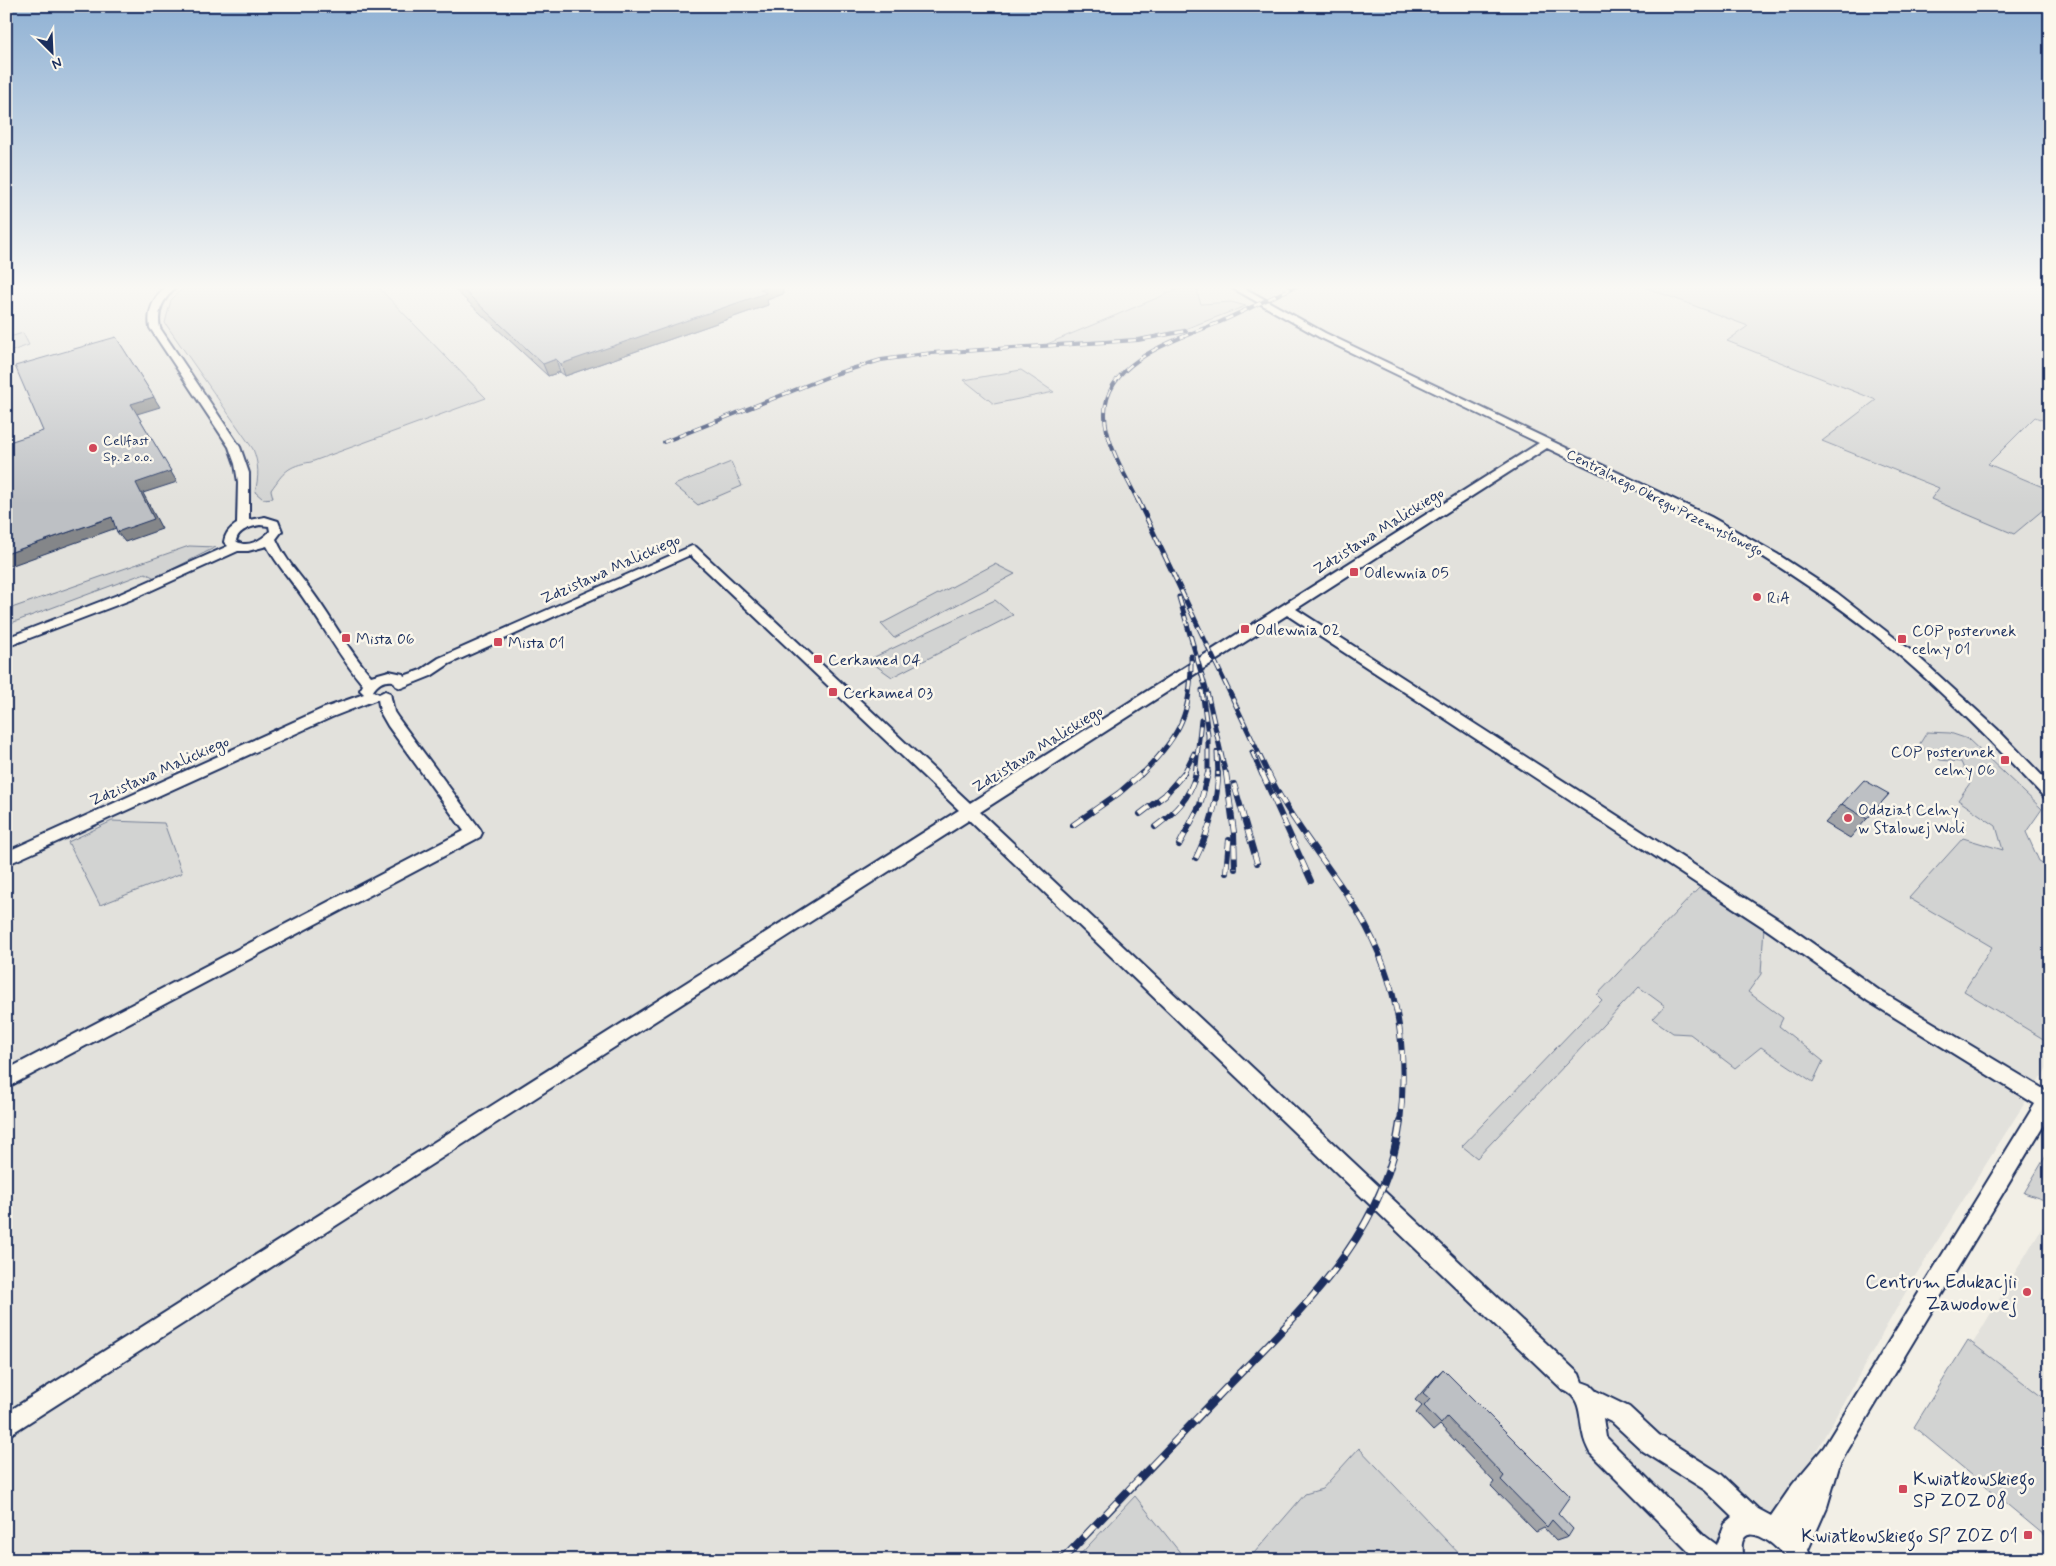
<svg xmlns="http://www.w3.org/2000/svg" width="2056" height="1566" font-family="Mynerve,sans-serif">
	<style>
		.built { fill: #e2e1dc }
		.green { fill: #d2d3d2; stroke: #768198 }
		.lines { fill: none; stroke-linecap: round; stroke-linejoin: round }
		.minor-casing { stroke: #1b2f5e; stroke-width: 4 }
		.minor { fill: #fbf7ec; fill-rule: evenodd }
		.rail-far3-casing { stroke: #1b2f5e; stroke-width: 4 }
		.rail-far2-casing { stroke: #1b2f5e; stroke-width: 5 }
		.rail-far1-casing { stroke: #1b2f5e; stroke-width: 6 }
		.rail-casing { stroke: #1b2f5e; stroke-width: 8 }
		.rail-far3 { stroke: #fbf7ec; stroke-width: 2.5; stroke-dasharray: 8; stroke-linecap: butt }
		.rail-far2 { stroke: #fbf7ec; stroke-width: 3; stroke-dasharray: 10; stroke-linecap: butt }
		.rail-far1 { stroke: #fbf7ec; stroke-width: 4.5; stroke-dasharray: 12; stroke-linecap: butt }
		.rail { stroke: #fbf7ec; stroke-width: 5.5; stroke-dasharray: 16; stroke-linecap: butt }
		.wall { fill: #a3a5a9; stroke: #1b2f5e }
		.shaded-wall { fill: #848689; stroke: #1b2f5e }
		.building { fill: #bdc0c4; stroke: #1b2f5e }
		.poi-dot { fill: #d1495b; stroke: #fbf7ec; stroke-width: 2 }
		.labels { text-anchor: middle; stroke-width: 5; stroke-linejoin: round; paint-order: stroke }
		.far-poi-label { font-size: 14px; fill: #1b2f5e; stroke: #fbf7ec; text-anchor: start }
		.far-street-label { font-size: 14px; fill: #1b2f5e; stroke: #fbf7ec }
		.street-label { font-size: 16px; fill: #1b2f5e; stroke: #fbf7ec }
		.poi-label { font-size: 16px; fill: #1b2f5e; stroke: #fbf7ec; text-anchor: start }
		.near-poi-label { font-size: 19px; fill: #1b2f5e; stroke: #fbf7ec; text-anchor: end }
	</style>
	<rect width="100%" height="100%" fill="#f2efe6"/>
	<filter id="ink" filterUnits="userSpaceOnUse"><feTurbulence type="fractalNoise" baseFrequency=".02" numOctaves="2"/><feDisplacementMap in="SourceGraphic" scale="10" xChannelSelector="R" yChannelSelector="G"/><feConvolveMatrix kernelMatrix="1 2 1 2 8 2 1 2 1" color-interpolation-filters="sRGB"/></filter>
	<g filter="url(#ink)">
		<g class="built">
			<polygon points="6,285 1639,285 1748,326 1728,341 1877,400 1822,441 1939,489 1931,499 2014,534 2050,504 2050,808 2042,809 2026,832 2039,861 2050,867 2050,1063 1912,1281 1792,1494 1779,1510 1770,1513 1734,1515 1724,1522 1718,1539 1720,1560 6,1560"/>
			<polygon points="2035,417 2050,423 2050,490 1987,464"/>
			<polygon points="2050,1214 2050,1500 1957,1370"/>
		</g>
		<g class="green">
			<path d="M186 285H376L486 398 311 462C287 466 284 472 271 490L273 498 263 499 255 492C259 477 259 464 253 449L165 323 171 300Z"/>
			<polygon points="1639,285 2050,285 2050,423 2035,417 1988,464 2050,490 2050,504 2014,534 1931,499 1939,488 1822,441 1876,400 1727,341 1748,326"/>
			<polygon points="1181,288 1198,288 1198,295 1201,304 1231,302 1246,306 1185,329 1142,338 1047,344"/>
			<polygon points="23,333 29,345 6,353 6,338"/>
			<polygon points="1021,370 1054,392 994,404 964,380"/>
			<polygon points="731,462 742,486 698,505 674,485"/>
			<polygon points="189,546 216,547 155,578 145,573 6,625 6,610"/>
			<polygon points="995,564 1015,574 894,638 881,624"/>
			<polygon points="995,600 1013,615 892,677 868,660"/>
			<polygon points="1927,732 1950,733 1968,739 2042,809 2026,832 2039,861 2050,867 2050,1043 1964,991 1992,947 1909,898 1963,838 2003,850 1996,826 1958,800 1970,783 1961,762 1940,760 1919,745"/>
			<polygon points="112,821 164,823 182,873 100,905 68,842"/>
			<polygon points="1699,888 1764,926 1761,974 1748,992 1783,1018 1779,1026 1823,1061 1813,1082 1761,1047 1735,1068 1690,1034 1673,1033 1653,1019 1665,1006 1639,987 1477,1158 1462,1146 1602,1000 1597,995"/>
			<polygon points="2050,1149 2050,1202 2024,1193"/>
			<polygon points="1968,1340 2050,1403 2050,1540 1914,1427"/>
			<polygon points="1359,1448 1465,1560 1248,1560 1305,1494 1322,1489"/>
			<polygon points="1135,1496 1186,1560 1075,1560"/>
		</g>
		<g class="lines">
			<g class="minor-casing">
				<path id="minor" d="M167 285H177C165 299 156 308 160 328L240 447 249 473V520L265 517 278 521 282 531 276 539C285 560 300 575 313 593 333 620 348 650 371 676L389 671 403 674 404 676 421 670 439 658 692 546 696 547 970 803 1539 443 1319 337 1227 285H1239L1325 333 1711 517 1777 554 1837 593 1914 653 1997 729 2050 784V800L2045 798C2000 750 1954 703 1905 660 1863 623 1817 591 1770 561 1701 516 1622 484 1547 448L1296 609 1778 919 1880 991 2045 1090 2050 1088V1115L1840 1463 1827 1507 1808 1550 1812 1560H1787C1773 1539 1734 1515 1743 1560H1698L1689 1552 1590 1453C1587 1447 1584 1441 1583 1434 1579 1417 1582 1397 1563 1390L969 820 6 1437V1413L959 810 690 555 449 664 431 676 401 688 396 686 393 681C384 680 378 683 373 691L379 694 385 691 390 693 394 712 398 718 480 829 482 833 480 837 6 1088V1070L464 831 388 726 380 712 378 699 332 717 6 865V852L322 709 364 694 360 690 363 685C340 658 324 627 304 599 292 581 277 565 267 546L248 551H238L130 600 6 647V638L120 594 228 546 224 542C225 534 230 528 237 524L238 482 235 464 229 447 150 328C147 310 154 297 167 285ZM260 525 269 526 270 531C262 540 247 549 236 541 238 530 250 527 260 525ZM1287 615 1766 929 1868 1001 2035 1104 1824 1447 1793 1484 1771 1516 1758 1509 1721 1474 1659 1435 1629 1407 1596 1391 1590 1385 1582 1382 1579 1374 980 812ZM1603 1418 1613 1423 1643 1451 1705 1490 1733 1517 1725 1524 1717 1545 1705 1536 1606 1437Z"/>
			</g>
			<use href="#minor" class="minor"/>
			<g class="rail-far3-casing">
				<g id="rail-far3">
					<polyline points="664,442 835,374 881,360 932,353 1138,340 1186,331"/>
					<path d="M1138 501C1126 476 1104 441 1105 413 1106 359 1180 339 1220 322 1246 310 1272 297 1299 285"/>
				</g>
			</g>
			<g class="rail-far2-casing">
				<g id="rail-far2">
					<polyline points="1138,500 1269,775"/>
					<polyline points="1179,597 1208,696 1226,775"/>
					<polyline points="1202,690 1208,735 1208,775"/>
					<polyline points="1217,752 1218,775"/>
					<polyline points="1252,752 1262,775"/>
					<path d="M1141 775C1181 735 1192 713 1191 656"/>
					<polyline points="1183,775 1194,753"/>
					<polyline points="1195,775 1201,720"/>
				</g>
			</g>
			<g class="rail-far1-casing">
				<g id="rail-far1">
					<polyline points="1226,773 1234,833 1235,869"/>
					<polyline points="1262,773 1311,881"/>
					<path d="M1268 773C1290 820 1323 858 1351 901 1396 970 1409 1042 1400 1123"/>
					<polyline points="1234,784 1257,863"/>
					<polyline points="1140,814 1165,795 1184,773"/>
					<polyline points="1073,825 1119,793 1142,773"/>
					<path d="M1155 827C1175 812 1190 799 1196 773"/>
					<polyline points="1179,845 1200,805 1208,773"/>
					<path d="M1196 858C1209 831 1218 803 1218 773"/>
					<polyline points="1226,873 1229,840"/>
				</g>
			</g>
			<g class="rail-casing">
				<path id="rail" d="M1062 1560C1116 1503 1170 1446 1225 1389 1300 1311 1385 1235 1400 1122"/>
			</g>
			<use href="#rail-far3" class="rail-far3"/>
			<use href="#rail-far2" class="rail-far2"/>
			<use href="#rail-far1" class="rail-far1"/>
			<use href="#rail" class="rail"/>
		</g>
		<g class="wall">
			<polygon points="451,285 782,285 783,294 767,300 768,305 565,376 560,372 548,376 452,287"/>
			<polygon points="1889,794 1850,838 1825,823 1842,804"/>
			<polygon points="1443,1369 1558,1513 1568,1537 1556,1541 1544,1528 1536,1532 1491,1486 1494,1482 1440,1425 1433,1431 1416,1413 1422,1406 1415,1400 1435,1377"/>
		</g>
		<g class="shaded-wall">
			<polygon points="773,285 782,285 783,294 767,300 768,305 565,376 561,364"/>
			<polygon points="116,337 160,407 137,414 177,482 143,493 162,529 125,542 117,532 136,483 131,404"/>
			<polygon points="556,359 560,372 548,376 543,364"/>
			<polygon points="112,517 119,527 10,566 6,562 6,554"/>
		</g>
		<g class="building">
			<polygon points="458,285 773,285 760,289 766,293 561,364 556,359 543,364"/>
			<polygon points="116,337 154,397 131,404 171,471 136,483 154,519 117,532 112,517 6,554 6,443 43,431 15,366"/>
			<polygon points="1864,780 1889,794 1867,819 1842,804"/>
			<polygon points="1443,1369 1570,1496 1558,1513 1573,1529 1568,1537 1552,1520 1547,1527 1501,1480 1504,1476 1447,1417 1441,1424 1424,1406 1430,1399 1423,1393"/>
		</g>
	</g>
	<linearGradient id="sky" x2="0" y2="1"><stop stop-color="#8fb1d4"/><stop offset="0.57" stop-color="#f9f8f4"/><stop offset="1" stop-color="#f9f8f4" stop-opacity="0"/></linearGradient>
	<rect width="2056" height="504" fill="url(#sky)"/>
	<g class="poi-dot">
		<circle cx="93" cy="448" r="5"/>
		<rect x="1349" y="567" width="10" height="10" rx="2.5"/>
		<circle cx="1757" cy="597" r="5"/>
		<rect x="1240" y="624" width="10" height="10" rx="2.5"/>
		<rect x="341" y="633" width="10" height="10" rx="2.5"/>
		<rect x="1897" y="634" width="10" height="10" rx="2.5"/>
		<rect x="493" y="637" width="10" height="10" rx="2.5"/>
		<rect x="813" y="654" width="10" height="10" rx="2.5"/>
		<rect x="828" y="687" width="10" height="10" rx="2.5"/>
		<rect x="2000" y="755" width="10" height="10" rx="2.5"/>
		<circle cx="1848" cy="818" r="5"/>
		<circle cx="2027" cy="1292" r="5"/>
		<rect x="1898" y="1484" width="10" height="10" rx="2.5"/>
		<rect x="2023" y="1530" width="10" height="10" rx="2.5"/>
	</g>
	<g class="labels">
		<g class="far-poi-label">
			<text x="103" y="445">Cellfast<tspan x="103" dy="16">Sp. z o.o.</tspan></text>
		</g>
		<g class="far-street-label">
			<text transform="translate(1665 502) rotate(27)" y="5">Centralnego Okręgu Przemysłowego</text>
		</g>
		<g class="street-label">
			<text transform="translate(1378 530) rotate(-32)" y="6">Zdzisława Malickiego</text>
			<text transform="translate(610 568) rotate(-24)" y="6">Zdzisława Malickiego</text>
			<text transform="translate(1037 748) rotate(-32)" y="6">Zdzisława Malickiego</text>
			<text transform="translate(159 770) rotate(-24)" y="6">Zdzisława Malickiego</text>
		</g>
		<g class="poi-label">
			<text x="1364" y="578">Odlewnia 05</text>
			<text x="1767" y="603">RiA</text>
			<text x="1255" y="635">Odlewnia 02</text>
			<text x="1912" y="636">COP posterunek<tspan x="1912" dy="18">celny 01</tspan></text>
			<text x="356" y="644">Mista 06</text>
			<text x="508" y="648">Mista 01</text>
			<text x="828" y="665">Cerkamed 04</text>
			<text x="843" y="698">Cerkamed 03</text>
			<text x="1995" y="757" text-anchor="end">COP posterunek<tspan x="1995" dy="18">celny 06</tspan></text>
			<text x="1858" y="815">Oddział Celny<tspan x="1858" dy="18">w Stalowej Woli</tspan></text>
		</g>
		<g class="near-poi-label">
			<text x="2017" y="1288">Centrum Edukacjii<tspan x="2017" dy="22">Zawodowej</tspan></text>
			<text x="1913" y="1485" text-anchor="start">Kwiatkowskiego<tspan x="1913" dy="22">SP ZOZ 08</tspan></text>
			<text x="2018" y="1542">Kwiatkowskiego SP ZOZ 01</text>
		</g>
	</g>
	<rect width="2056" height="1566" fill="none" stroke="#fbf7ec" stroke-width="25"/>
	<rect x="12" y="12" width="2031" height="1541" fill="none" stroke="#1b2f5e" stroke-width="2" filter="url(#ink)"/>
	<g transform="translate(52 52) rotate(156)" stroke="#fbf7ec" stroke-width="4" paint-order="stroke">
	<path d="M0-4L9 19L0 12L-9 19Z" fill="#1b2f5e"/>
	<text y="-8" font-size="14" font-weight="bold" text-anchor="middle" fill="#1b2f5e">N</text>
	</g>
</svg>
